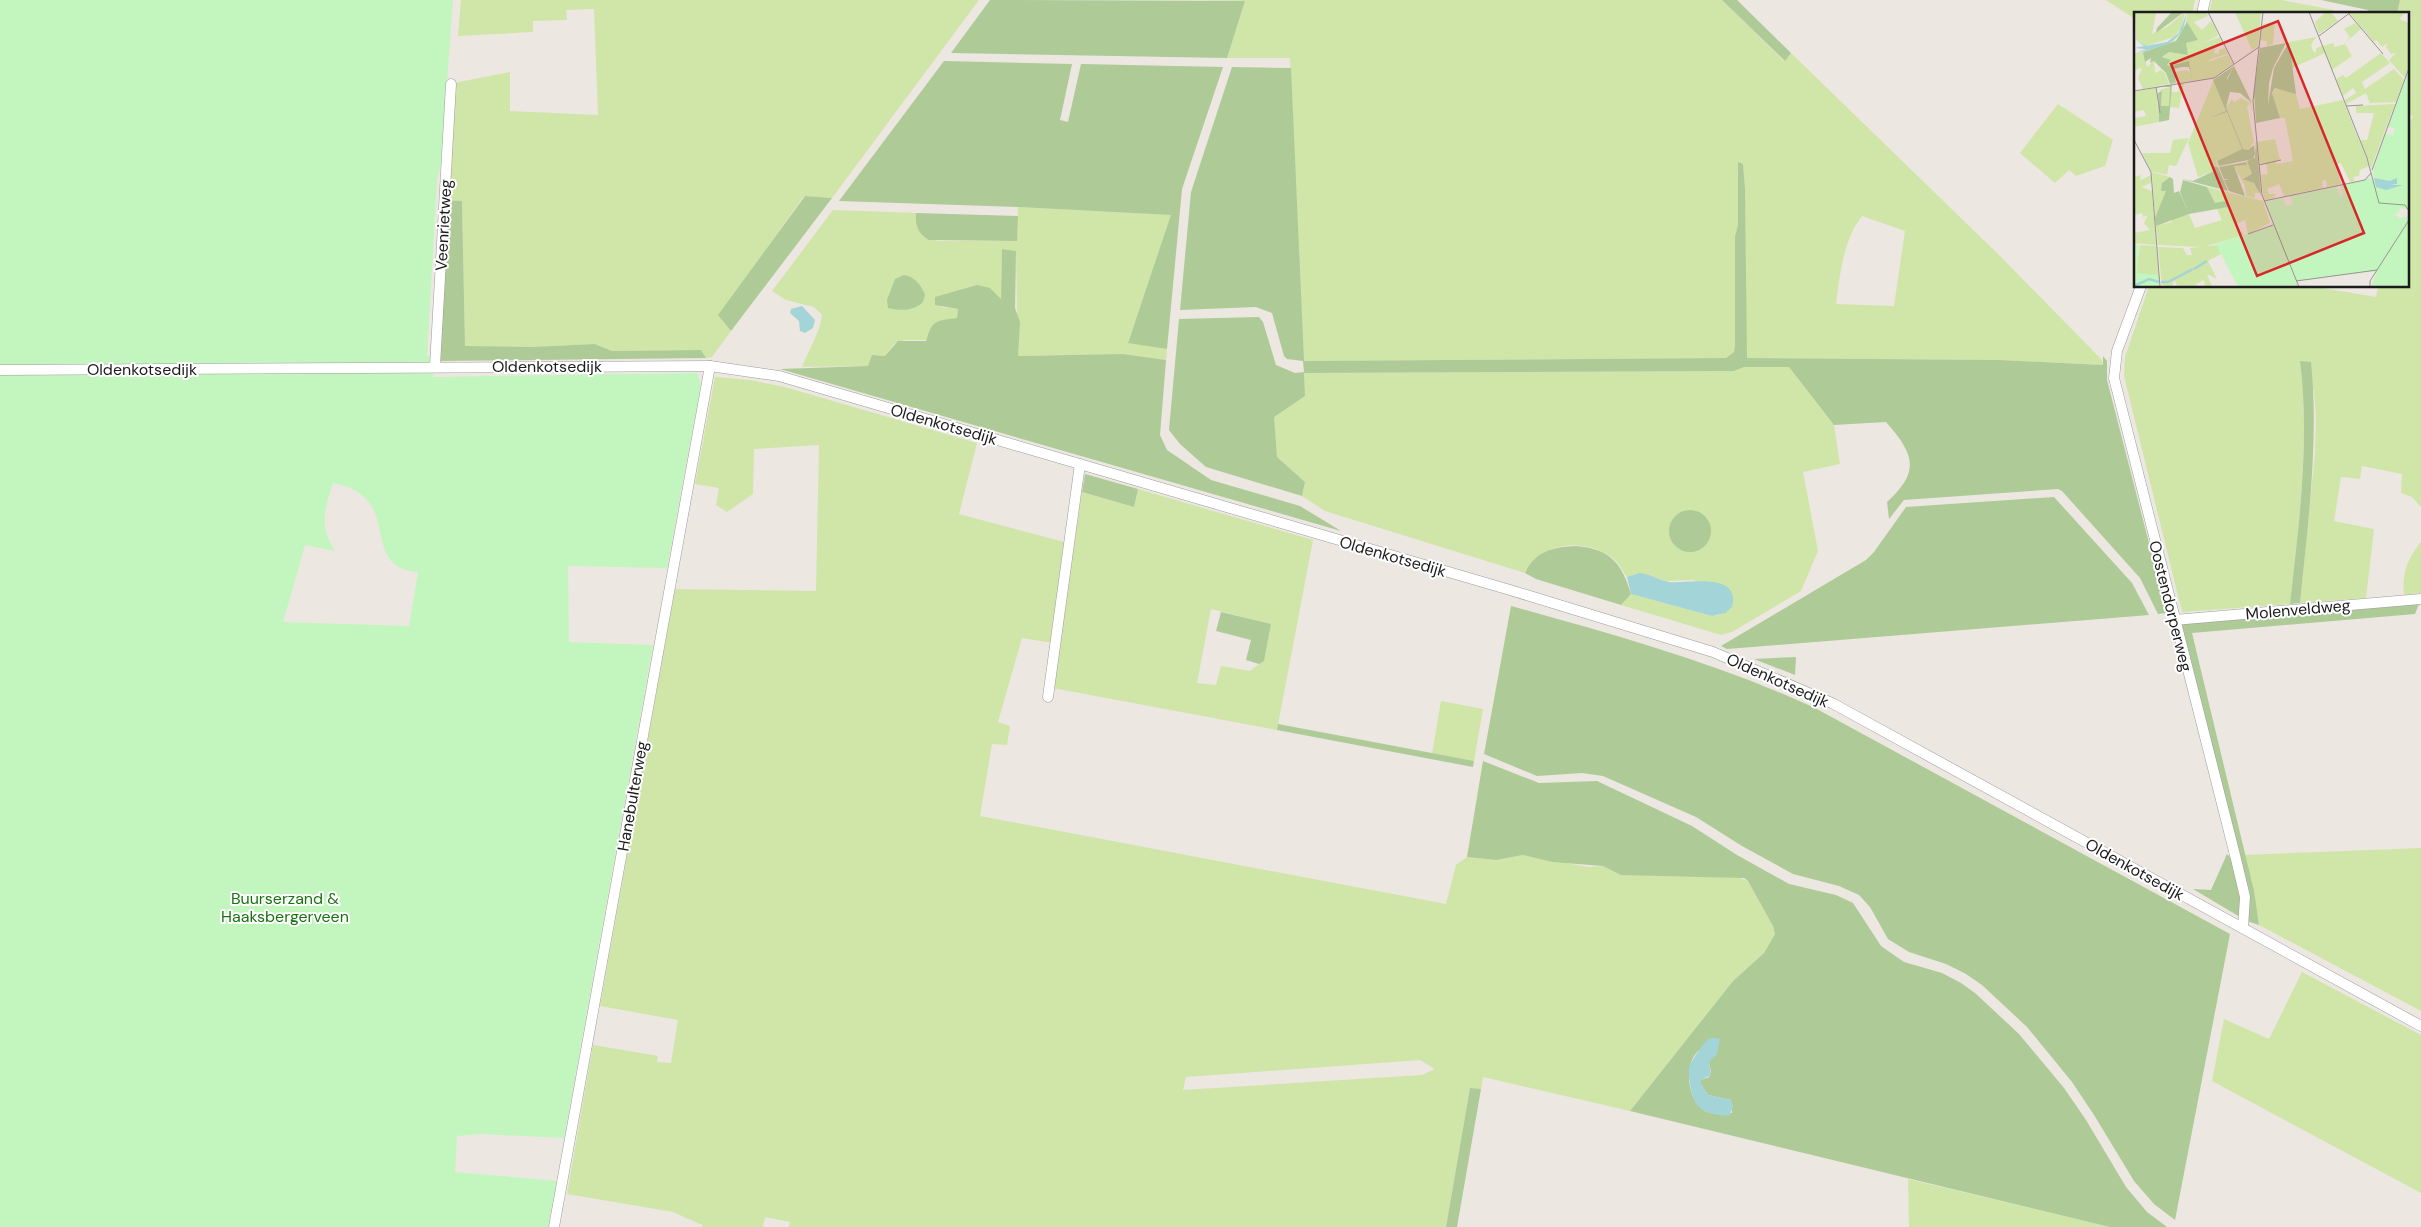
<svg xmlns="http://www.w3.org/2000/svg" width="2421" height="1227" font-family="'DM Sans',sans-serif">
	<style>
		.grass { fill: #d0e5a8; fill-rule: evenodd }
		.forest { fill: #aeca97; fill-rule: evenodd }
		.park { fill: #c3f6be; fill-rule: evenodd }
		.water { fill: #a3d4d8 }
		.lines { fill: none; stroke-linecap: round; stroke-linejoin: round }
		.minor-casing { stroke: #9c9c9c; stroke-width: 11 }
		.minor { stroke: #fff; stroke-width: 10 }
		.labels { text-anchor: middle; stroke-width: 4; stroke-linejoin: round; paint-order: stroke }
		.street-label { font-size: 16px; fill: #1b1b1b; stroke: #fff }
		.park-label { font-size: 16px; fill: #187210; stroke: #fff }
		.inset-river { fill: none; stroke: #a3d4d8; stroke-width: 2.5 }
		.inset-road { fill: none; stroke: #989592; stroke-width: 1 }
		.view { fill: #d62828; fill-opacity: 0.15; stroke: #d62828; stroke-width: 2.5 }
		.inset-edge { fill: none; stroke: #1b1b1b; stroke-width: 2.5 }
	</style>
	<rect width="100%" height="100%" fill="#ece7e1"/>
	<g class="grass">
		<polygon points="461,0 979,0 832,198 804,196 719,315 731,331 712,357 706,358 701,350 612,351 595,344 531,347 465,347 462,201 447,200 454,83 510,72 510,111 598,115 594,9 566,10 567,20 533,21 533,32 458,36"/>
		<path d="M1203 0H1722L1784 61 1791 53 2001 257 2102 360 2103 365 2000 360 1746 358 1745 189 1743 164 1738 162V225L1735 236V345L1734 352 1726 358 1303 361 1290 58H1227L1245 1ZM1862 216 1905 231 1894 306 1836 304C1840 275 1843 240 1862 216Z"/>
		<polygon points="2106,0 2195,0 2192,14 2135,14 2135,19"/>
		<polygon points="2212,0 2281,0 2334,10 2333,14 2209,14"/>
		<path d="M2400 0H2421V507L2412 497 2401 493 2402 474 2362 466 2360 479 2341 477 2334 521 2374 529 2366 598 2300 603 2315 453 2316 418 2314 391 2300 362C2310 443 2299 523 2290 604L2182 612 2124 376 2125 357 2149 286H2311L2376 297 2378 286H2407V128L2413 116 2407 113V14H2397Z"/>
		<polygon points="2058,104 2113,140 2105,166 2076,176 2069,170 2055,183 2020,153"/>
		<path d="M1018 207 1172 215 1128 342 1167 349 1166 360 1123 354 1018 356 1016 251 1002 249 1001 300 990 288 940 307 958 309 957 319C939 320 931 323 926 340H904L894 344 885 356 875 355 868 366 802 367C809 349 820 333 822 315L814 307 786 300 772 291 833 210 916 213V220L936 241H1017Z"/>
		<path d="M1744 367H1789L1834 425 1840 464 1803 472 1818 551 1801 591 1732 632 1721 635 1621 605 1631 594 1712 616C1723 615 1728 612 1733 602L1729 590 1692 580 1666 581 1639 573 1627 577C1623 572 1620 565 1616 561 1591 537 1540 540 1525 573L1325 511 1302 496 1305 482 1277 457 1273 416 1305 396 1304 373 1734 371Z"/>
		<path d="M715 377 750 380 785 387 977 443 959 514 1068 543 1053 643 1022 638 998 722 1010 726 1007 745 992 744 980 816 1446 904 1456 865 1467 857 1496 860 1523 855 1588 867 1603 866 1622 875 1734 876 1748 881 1773 926 1775 934 1764 953 1733 981 1630 1111 1483 1077 1481 1089 1470 1088 1446 1227H789L790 1222 765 1217 763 1227H702V1225L673 1212 567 1194 593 1045 658 1056 657 1062 671 1063 678 1020 600 1006 675 589 816 591 819 445 754 449 753 494 727 512 716 505 719 488 695 484ZM1420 1060 1435 1069 1422 1075 1183 1090 1186 1077Z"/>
		<path d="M1138 489 1313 540 1277 730 1053 688 1082 492 1134 507ZM1211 609 1271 624 1263 661 1250 671 1221 666 1216 685 1197 683Z"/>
		<path d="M2421 542V593L2404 595C2402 573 2407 559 2421 542Z"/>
		<polygon points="1441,701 1483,709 1474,761 1432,754"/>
		<polygon points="2421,848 2421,1011 2259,925 2245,855"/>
		<polygon points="2302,972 2421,1035 2421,1193 2212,1081 2224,1019 2269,1039"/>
		<polygon points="1908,1179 2110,1227 1909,1227"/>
	</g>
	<g class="forest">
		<polygon points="990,0 1245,1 1227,58 951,53"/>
		<polygon points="1722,0 1737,0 1791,53 1785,61"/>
		<polygon points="2321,0 2400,0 2397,14 2370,14 2368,10"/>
		<polygon points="944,61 1072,64 1060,120 1068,122 1081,64 1223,67 1182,189 1167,349 1128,343 1171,215 1018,207 839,201"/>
		<path d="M1232 67 1291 68 1304 361 1726 358 1734 352 1735 345V236L1738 225V162L1743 164 1745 189 1747 358 2000 360 2103 365V356L2107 361V380L2167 613 2158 614 2140 578 2062 491 2058 489 1904 500 1889 519 1887 502C1921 471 1914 454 1886 422L1834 425 1789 367H1744L1734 371 1304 373 1305 396 1274 417 1277 457 1305 482 1302 496 1206 467 1180 444 1169 430 1179 319 1259 317 1263 322 1276 365 1295 373 1304 372 1303 361 1287 359 1284 356 1272 313 1256 307 1180 310 1191 192Z"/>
		<polygon points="805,196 832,198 731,331 718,315"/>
		<polygon points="447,200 462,201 465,346 531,347 595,344 612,351 701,350 706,358 438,361"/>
		<path d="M916 213 1018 216 1017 241 929 240C918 234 915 225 916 213Z"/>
		<path d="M1002 249 1016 251 1015 308 1020 322 1018 356 1123 354 1166 360 1160 435 1167 450 1211 480 1300 506 1341 531 780 369 868 366 872 355 885 356 898 341H926C932 319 937 321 957 318L958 309 935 305V297L977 285 990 288 1001 299Z"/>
		<path d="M904 275C915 277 921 285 925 295L923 302C914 311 900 311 888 308L887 300 895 279Z"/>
		<path d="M2300 361 2311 362C2319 443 2308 522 2300 603L2290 604C2299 523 2310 442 2300 361Z"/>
		<polygon points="1085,474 1138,489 1134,507 1082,492"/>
		<polygon points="2054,497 2132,583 2149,615 1727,649 1721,646 1866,560 1874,552 1906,507"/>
		<circle cx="1690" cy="531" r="21"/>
		<path d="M1576 546C1610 549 1621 562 1631 594L1621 605 1536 579 1525 573C1535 551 1553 547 1576 546Z"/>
		<polygon points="2419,604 2415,614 2192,633 2254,891 2259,925 2247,921 2180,623"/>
		<path d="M1511 606C1615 635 1717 663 1815 708L2230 934 2175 1220 2154 1204 2134 1181 2094 1115 2072 1082 2027 1027 1982 985 1966 974 1946 964 1909 952 1888 939 1870 907 1859 895 1839 886 1793 874 1742 846 1696 817 1603 776 1582 773 1537 776 1484 754Z"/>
		<polygon points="1221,612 1271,624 1264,661 1259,664 1246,660 1251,640 1216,631"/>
		<polygon points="1796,657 1795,675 1754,659"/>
		<polygon points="1278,724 1474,761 1473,767 1277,730"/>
		<path d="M1483 761 1539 783 1597 781 1692 826 1737 855 1789 884 1836 895 1853 903 1881 946 1904 962 1942 973 1961 983 1975 993 2019 1034 2064 1088 2086 1120 2126 1187 2147 1212 2167 1227H2110L1630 1111 1733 981 1764 953 1775 934 1773 926 1748 881 1744 878 1621 875 1603 866 1553 862 1523 855 1496 860 1467 857ZM1717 1046 1709 1062 1711 1072 1709 1077 1701 1080V1084L1708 1095 1731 1100 1732 1113C1722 1114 1714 1115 1705 1111 1687 1101 1682 1061 1701 1049 1705 1047 1713 1047 1717 1046Z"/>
		<path d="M2227 854C2242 870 2241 896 2240 917L2193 889 2211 890Z"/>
		<polygon points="1470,1088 1481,1089 1457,1227 1446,1227"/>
	</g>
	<path class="park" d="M0 0H453L441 163 437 181 427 356H434L433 377 697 373 701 384 667 568 568 566 569 642 653 645 564 1138 481 1134 457 1136 455 1172 557 1181 548 1227H0ZM333 483C407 497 356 567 418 572L409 626 283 622 305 545 335 551C319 525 324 511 333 483Z"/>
	<g class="water">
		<polygon points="802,306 815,320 813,328 805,333 800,331 799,321 790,313 791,309"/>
		<path d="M1639 573C1650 574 1659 580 1669 582 1685 584 1742 571 1732 607L1725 613 1712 616 1631 594 1627 577Z"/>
		<path d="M1716 1038 1720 1039 1717 1054 1709 1062 1711 1075 1701 1080V1084L1708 1095 1731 1100 1733 1106 1729 1116C1719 1115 1705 1114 1697 1105 1691 1097 1688 1077 1689 1067 1690 1063 1705 1041 1708 1039 1710 1038 1715 1038 1716 1038Z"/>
	</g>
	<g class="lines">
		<g class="minor-casing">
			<g id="minor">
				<polyline points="2202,14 2205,0"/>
				<polyline points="2141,286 2117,351 2114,378 2236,859 2245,897 2243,928"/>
				<polyline points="435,366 451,84"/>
				<polyline points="0,370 710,366 779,376 1510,590 1713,652 1832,703 2421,1026"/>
				<polyline points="2174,620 2421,599"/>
				<polyline points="1048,697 1080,464"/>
				<polyline points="554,1227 710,366"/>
			</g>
		</g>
		<use href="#minor" class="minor"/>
	</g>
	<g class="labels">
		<g class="street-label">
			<text transform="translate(443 225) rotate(-87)" y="6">Veenrietweg</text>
			<text x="547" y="372">Oldenkotsedijk</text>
			<text x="142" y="375">Oldenkotsedijk</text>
			<text transform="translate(944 424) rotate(16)" y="6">Oldenkotsedijk</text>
			<text transform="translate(1393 556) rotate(16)" y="6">Oldenkotsedijk</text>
			<text transform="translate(2171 606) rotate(76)" y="6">Oostendorperweg</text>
			<text transform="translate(2298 609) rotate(-5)" y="6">Molenveldweg</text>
			<text transform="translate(1778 680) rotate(24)" y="6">Oldenkotsedijk</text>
			<text transform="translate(632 796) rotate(-80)" y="6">Hanebulterweg</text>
			<text transform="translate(2135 869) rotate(29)" y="6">Oldenkotsedijk</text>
		</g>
		<g class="park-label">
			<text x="285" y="904">Buurserzand &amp;<tspan x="285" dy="18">Haaksbergerveen</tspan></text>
		</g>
	</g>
	<g transform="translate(2134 12)">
		<rect width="275" height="275" fill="#ece7e1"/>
		<path d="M1 0 22 1 18 22 33 15 51 0 47 17 40 25 12 34 2 27ZM54 0H72L74 4 60 10 68 18 77 9 81 16 84 24 66 32 86 25 90 33H82L80 41 85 42V38L91 36 94 42 77 47 73 50 94 43 99 52 79 66 43 71 41 60 53 58 57 62 55 50 36 55 33 53 37 48 29 45 35 40 54 43 52 31 64 28 52 10 48 23 38 31 26 36 13 37 42 28 50 18ZM101 0H127L124 34 118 38ZM192 0H197L204 9 185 22 181 10ZM218 0H272L265 7 275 11V54L271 66 255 48 262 41 257 42 252 35 254 31 248 35 242 28 240 30 216 2ZM141 10 139 32 133 34V29L126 28 128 12ZM221 11 227 17 211 31 216 25 210 17ZM182 25 177 33 179 39 182 41V36L188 34 191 41 158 56 155 30ZM199 31 201 35 211 32 218 44 198 58 189 34ZM9 40 13 55 20 49 21 61 27 58 31 61 35 72 9 77 4 66 8 57 5 56 0 60V42ZM247 41 256 51 228 70 231 77 260 57 270 68 262 90 236 91 232 81 212 92 211 88 222 81 219 76 209 84 202 67 209 63 212 66ZM80 67 92 99 81 104 93 100 108 137 82 149 84 155H79L80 159 64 165 54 131ZM50 71 45 96 36 95 37 80H45L44 72ZM36 75 35 94H27L28 80 25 78ZM22 76 25 110 0 115V106L12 104 10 98 0 100V80ZM142 76 162 82 166 97 209 88 235 154 226 158 225 164 219 165 221 169 216 170 207 151 202 152 207 172 193 175 192 168 188 169 189 176 150 184 145 172 133 177 135 182H142L140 186 130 188 127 163 134 162 132 151 127 152 125 147 123 130 141 127 146 148 142 149V152L159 149 151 106H146L138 82ZM107 86 117 91 118 101 116 92 113 94 120 130 114 138 109 137 92 95 98 87 100 90ZM261 92 250 121 237 156 226 128H233L240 101H222V94ZM55 126 42 154 35 153 33 163 17 159 8 141H36L39 128ZM113 149 118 163 109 166H113L124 175 126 181H121V186L112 184 111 174 100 154 112 153ZM18 160 36 165 28 171V179H33L21 206ZM6 163 7 171V168L17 163V171L7 175 18 179 22 233 0 231V221L16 218 10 211 14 203 9 205 8 201 1 203 0 216V165ZM73 175 129 189 136 211 114 222 111 208 102 212 110 223 69 235 24 233 22 214 38 210V206L55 202 61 216 88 208 83 197 94 195 81 191ZM6 233 22 234 26 270 0 275ZM83 233 87 242 74 249 83 267 73 262 78 275H71L70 268 62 272 63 275H39L43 273 40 268 38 275 28 273 24 235 49 236 53 243H58L56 236Z" fill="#d0e5a8"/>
		<path d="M38 0H50L22 21 23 16ZM53 10 64 28 52 31 54 43 35 40 28 45 37 48 33 53 36 54 55 49 58 68 55 55H48L40 57 42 71 36 72 32 61 20 49 16 51 17 46 11 50 9 40 42 29ZM155 30 162 82 141 76 138 81 146 106 122 111 120 80 126 36 152 31 139 56 135 71 134 93 140 56ZM100 54 93 66V68L100 54 118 91 106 81 96 80 92 95 109 137 114 138 120 133 121 142 119 147 85 154 83 149 108 137 93 100 75 106 92 99 79 68ZM38 73 35 108 25 110 24 81 28 79 27 94H35L36 75H23ZM122 128 127 183 120 171 109 167 118 162 113 149 121 146ZM112 150 113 153 100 154 111 184 95 179 90 168 96 167H90L85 155ZM79 155H84L94 179 48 167 59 169 80 159ZM36 165 39 167 40 181 45 179 55 202 22 214 21 206 32 179H27L28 171ZM49 168 73 175 81 191 91 189 94 195 55 202 46 180Z" fill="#aeca97"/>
		<path d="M275 58V200L274 197 266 196 265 201 260 202 266 206 275 204V275H237L243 259 162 269 164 275H104L82 232 140 213 131 190 149 186 152 194 159 192 156 184 202 175 206 184 209 183 206 174 235 166 240 169 239 156 251 122 259 123 261 116 254 115ZM0 232 5 233 3 261 24 263 25 275H0Z" fill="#c3f6be"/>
		<path d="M53 0 49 18 41 27 34 32 0 42 12 37 0 36 10 34 0 26 12 34 33 30 45 21ZM240 166 256 169 263 166V172L256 173H269L252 178 242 175Z" fill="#a3d4d8"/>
		<path class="inset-river" d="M60 257 73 249M27 270H34L59 257M0 274 15 267 25 270"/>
		<path class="inset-road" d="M74 0 100 52M129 0 119 89 128 183 165 275M175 0 233 146 245 191 271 193 275 199M215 2 249 42M185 24 217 0M22 75 26 101M0 79 80 66 125 35M212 94 229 93M0 128 17 160 26 275M125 153 147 148M238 158 275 56M130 189 231 168 237 161M114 222 139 213M162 269 243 258M236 275V269L275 208"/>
		<path class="view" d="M144 9 230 221 123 264 37 52Z"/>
		<rect width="275" height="275" class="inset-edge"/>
	</g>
</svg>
